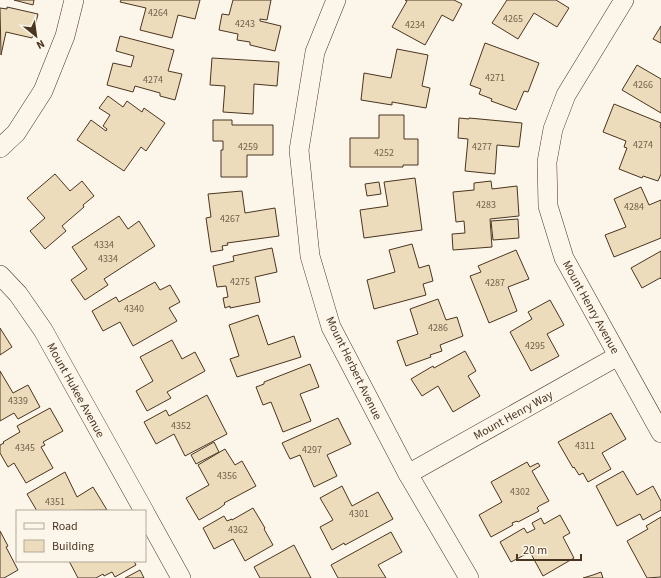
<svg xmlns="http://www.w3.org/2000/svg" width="661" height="578" font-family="'Source Sans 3',sans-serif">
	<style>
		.building { fill: #ecdcbc; stroke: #4a3520 }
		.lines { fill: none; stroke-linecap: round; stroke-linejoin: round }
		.street-casing { stroke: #4a3520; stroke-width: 20 }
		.street { stroke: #fbf6e9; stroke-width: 19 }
		.labels { text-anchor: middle; stroke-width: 3; stroke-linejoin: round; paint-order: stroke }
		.number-label { font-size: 10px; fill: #725f47 }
		.street-label { font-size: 12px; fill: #4a3520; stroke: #fbf6e9 }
	</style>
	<rect width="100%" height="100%" fill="#fbf6e9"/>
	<g class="building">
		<polygon points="14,0 34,0 33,5"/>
		<polygon points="121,0 200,0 195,19 178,15 172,38 140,30 146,8 120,2"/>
		<polygon points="233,0 271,0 267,20 260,19 260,21 281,26 275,51 250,45 250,42 237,40 238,34 219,30 222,14 229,15"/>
		<polygon points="405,0 454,0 462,4 453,21 442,15 425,45 392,27 407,1"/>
		<polygon points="507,0 556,0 569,8 557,27 534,13 518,39 492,23"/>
		<polygon points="7,7 38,14 32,38 6,32 1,55 0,8 7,9"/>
		<polygon points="661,26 661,43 653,39"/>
		<polygon points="120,36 174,50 168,71 182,74 175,100 160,96 160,93 135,86 133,92 107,85 113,63 131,67 134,56 116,51"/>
		<polygon points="485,43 539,63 528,92 524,91 516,110 491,101 492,99 479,94 481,89 470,85"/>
		<polygon points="397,49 428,55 422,86 430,88 426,108 392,102 392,105 361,100 364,73 391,78"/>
		<polygon points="212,58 279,62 277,86 254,84 253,114 223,112 225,86 210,85"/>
		<polygon points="637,65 661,79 661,113 622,90"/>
		<polygon points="108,96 123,107 127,101 142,112 144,108 165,123 146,151 141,147 124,171 77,140 91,120 106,131 107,129 103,126 110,115 99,108"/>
		<polygon points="614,104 661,123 660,127 661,128 661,174 658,181 643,176 642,178 619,169 627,148 624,147 626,141 603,132"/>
		<polygon points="379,115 404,115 404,139 418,139 418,165 403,165 403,167 350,167 350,138 379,138"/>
		<polygon points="459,118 469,119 469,118 522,123 519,147 497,145 495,174 465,171 468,139 458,138"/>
		<polygon points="213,120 232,120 232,125 273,125 273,155 247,155 247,177 221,177 221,150 223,150 223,141 213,141"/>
		<polygon points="55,174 70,191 82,181 94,196 83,205 84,207 62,226 66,231 45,249 30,231 45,218 27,198"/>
		<polygon points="415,178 422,230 364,238 360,210 388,206 384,182"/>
		<polygon points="491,181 492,189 517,186 519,216 490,219 492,247 453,250 452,234 465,233 464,221 456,222 453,192 474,190 474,183"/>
		<polygon points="379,182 381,194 367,196 365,184"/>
		<polygon points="641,187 649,205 661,200 661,238 614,257 605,235 626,227 614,199"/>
		<polygon points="242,191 245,213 275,208 279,236 227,243 228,245 222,246 223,250 211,252 206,218 211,217 208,194"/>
		<polygon points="119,216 128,229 139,221 155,246 104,279 108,285 85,300 71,280 87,269 72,247"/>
		<polygon points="518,219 519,238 493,240 491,221"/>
		<polygon points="412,244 419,268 429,265 433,281 423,284 426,295 374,309 367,280 395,272 389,250"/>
		<polygon points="272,248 277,272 255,277 260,302 230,308 230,306 225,308 223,298 228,297 226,286 217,287 213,266 234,261 233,256"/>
		<polygon points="516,250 529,279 508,287 517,311 489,323 470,276 481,272 478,266"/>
		<polygon points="661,251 661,279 660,278 642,288 631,268"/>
		<polygon points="155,282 160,290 170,285 180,302 169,308 177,321 133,346 120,322 103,331 92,311 116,297 119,302"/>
		<polygon points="438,299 446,320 457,317 463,336 440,345 442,351 430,355 431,357 406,366 397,341 418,334 410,309"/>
		<polygon points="550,300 564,325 547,334 559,356 531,371 510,332 532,319 528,312"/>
		<polygon points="258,315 268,345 294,336 301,357 237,377 230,359 239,356 229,325"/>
		<polygon points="0,328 12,347 0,355"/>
		<polygon points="172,340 182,359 195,352 205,371 167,392 171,398 147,411 136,391 153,381 140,357"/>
		<polygon points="465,351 476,371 468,376 480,396 453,412 438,386 422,396 411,379 433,366 434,368"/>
		<polygon points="310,364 319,387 300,394 311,421 283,432 271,402 263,405 256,387 264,384 264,382"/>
		<polygon points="0,371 13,393 28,385 40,407 18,419 14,413 0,421"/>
		<polygon points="207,395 227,434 185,456 174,434 156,444 144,422 166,410 169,416"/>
		<polygon points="50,408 63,431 43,442 45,445 41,447 53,468 26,483 14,463 8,467 0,453 0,445 4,443 3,442 20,432 17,426"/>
		<polygon points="611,413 626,439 602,453 611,469 588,482 583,473 579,475 574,467 573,468 558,442"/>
		<polygon points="338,418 351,444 327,455 337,476 314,487 300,455 290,459 282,443"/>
		<polygon points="214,442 219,452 196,464 191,455"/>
		<polygon points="225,449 235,465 242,461 256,486 224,503 225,504 220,508 199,520 186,498 209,485 198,465"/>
		<polygon points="527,462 530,467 538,463 540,466 532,471 549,501 539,506 537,508 539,511 518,522 517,521 512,523 513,525 491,537 479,515 502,502 491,482"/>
		<polygon points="623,471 637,495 653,486 661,501 661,510 643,520 640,514 617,526 596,486"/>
		<polygon points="65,472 77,497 93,487 107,510 37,511 27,494"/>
		<polygon points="342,486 352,506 378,492 393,519 345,545 344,543 332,550 320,527 333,520 320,498"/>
		<polygon points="253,508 265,528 264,529 273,545 245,561 233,539 214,549 203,528 224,516 227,521 232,519 232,520"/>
		<polygon points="560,515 570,533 563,537 574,558 543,576 530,552 511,562 500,542 524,528 527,533 535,529 532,523 541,518 544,524"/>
		<polygon points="661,517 661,577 647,578 627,541 648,529 646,526"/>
		<polygon points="0,531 8,546 6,547 18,570 4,578 0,578"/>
		<polygon points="391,532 402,552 378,565 386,578 338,578 331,565"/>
		<polygon points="294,545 311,578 260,578 254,567"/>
		<polygon points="69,561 134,561 136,565 115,577 112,572 104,576 103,574 96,578 78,578"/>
		<polygon points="140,570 144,578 125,578"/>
		<polygon points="601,572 603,578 583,578 593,575"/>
	</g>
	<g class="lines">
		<g class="street-casing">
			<g id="street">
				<polyline points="336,0 315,52 299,150 310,256 331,327 408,474 469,578"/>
				<polyline points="624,0 566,95 553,129 547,162 548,206 564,258 661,433"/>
				<polyline points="0,148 16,133 43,91 65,36 74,0"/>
				<polyline points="0,275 18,294 43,330 144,511"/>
				<polyline points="408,474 618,356"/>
				<polyline points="145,513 181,578"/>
			</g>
		</g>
		<use href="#street" class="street"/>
	</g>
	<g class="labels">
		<g class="number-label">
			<text x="158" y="16">4264</text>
			<text x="513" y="22">4265</text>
			<text x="245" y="27">4243</text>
			<text x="415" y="28">4234</text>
			<text x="495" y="81">4271</text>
			<text x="153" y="83">4274</text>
			<text x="643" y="88">4266</text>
			<text x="643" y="148">4274</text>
			<text x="248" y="150">4259</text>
			<text x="482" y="150">4277</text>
			<text x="384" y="156">4252</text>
			<text x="486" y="208">4283</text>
			<text x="634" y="210">4284</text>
			<text x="230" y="222">4267</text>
			<text x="104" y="248">4334</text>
			<text x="108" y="262">4334</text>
			<text x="240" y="285">4275</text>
			<text x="495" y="286">4287</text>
			<text x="134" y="312">4340</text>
			<text x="438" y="331">4286</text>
			<text x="535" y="349">4295</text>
			<text x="18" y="404">4339</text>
			<text x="181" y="429">4352</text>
			<text x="585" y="449">4311</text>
			<text x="25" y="451">4345</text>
			<text x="312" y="453">4297</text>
			<text x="227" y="479">4356</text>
			<text x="520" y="495">4302</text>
			<text x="55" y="505">4351</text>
			<text x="359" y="517">4301</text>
			<text x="238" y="533">4362</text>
		</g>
		<g class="street-label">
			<text transform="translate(591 307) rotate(61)" y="4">Mount Henry Avenue</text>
			<text transform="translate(354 368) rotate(64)" y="4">Mount Herbert Avenue</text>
			<text transform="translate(76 390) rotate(61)" y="4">Mount Hukee Avenue</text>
			<text transform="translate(513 415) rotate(-29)" y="4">Mount Henry Way</text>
		</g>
	</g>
	<rect x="16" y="510" width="130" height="52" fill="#fbf6e9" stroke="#b4a999"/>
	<rect x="24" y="523" width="20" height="6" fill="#fbf6e9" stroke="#b4a999"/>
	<text x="52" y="530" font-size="12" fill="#4a3520">Road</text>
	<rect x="24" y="540" width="20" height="12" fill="#ecdcbc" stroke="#b4a999"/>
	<text x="52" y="550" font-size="12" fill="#4a3520">Building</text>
	<g transform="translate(36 36) rotate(151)" stroke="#fbf6e9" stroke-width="3" paint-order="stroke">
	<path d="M0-3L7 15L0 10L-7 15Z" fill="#4a3520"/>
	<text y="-6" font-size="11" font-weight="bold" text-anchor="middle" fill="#4a3520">N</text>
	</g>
	<path d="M517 554v6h64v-6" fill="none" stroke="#4a3520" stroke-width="2"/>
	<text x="523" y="554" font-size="12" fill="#4a3520" stroke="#fbf6e9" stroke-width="3" paint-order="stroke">20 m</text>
</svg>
